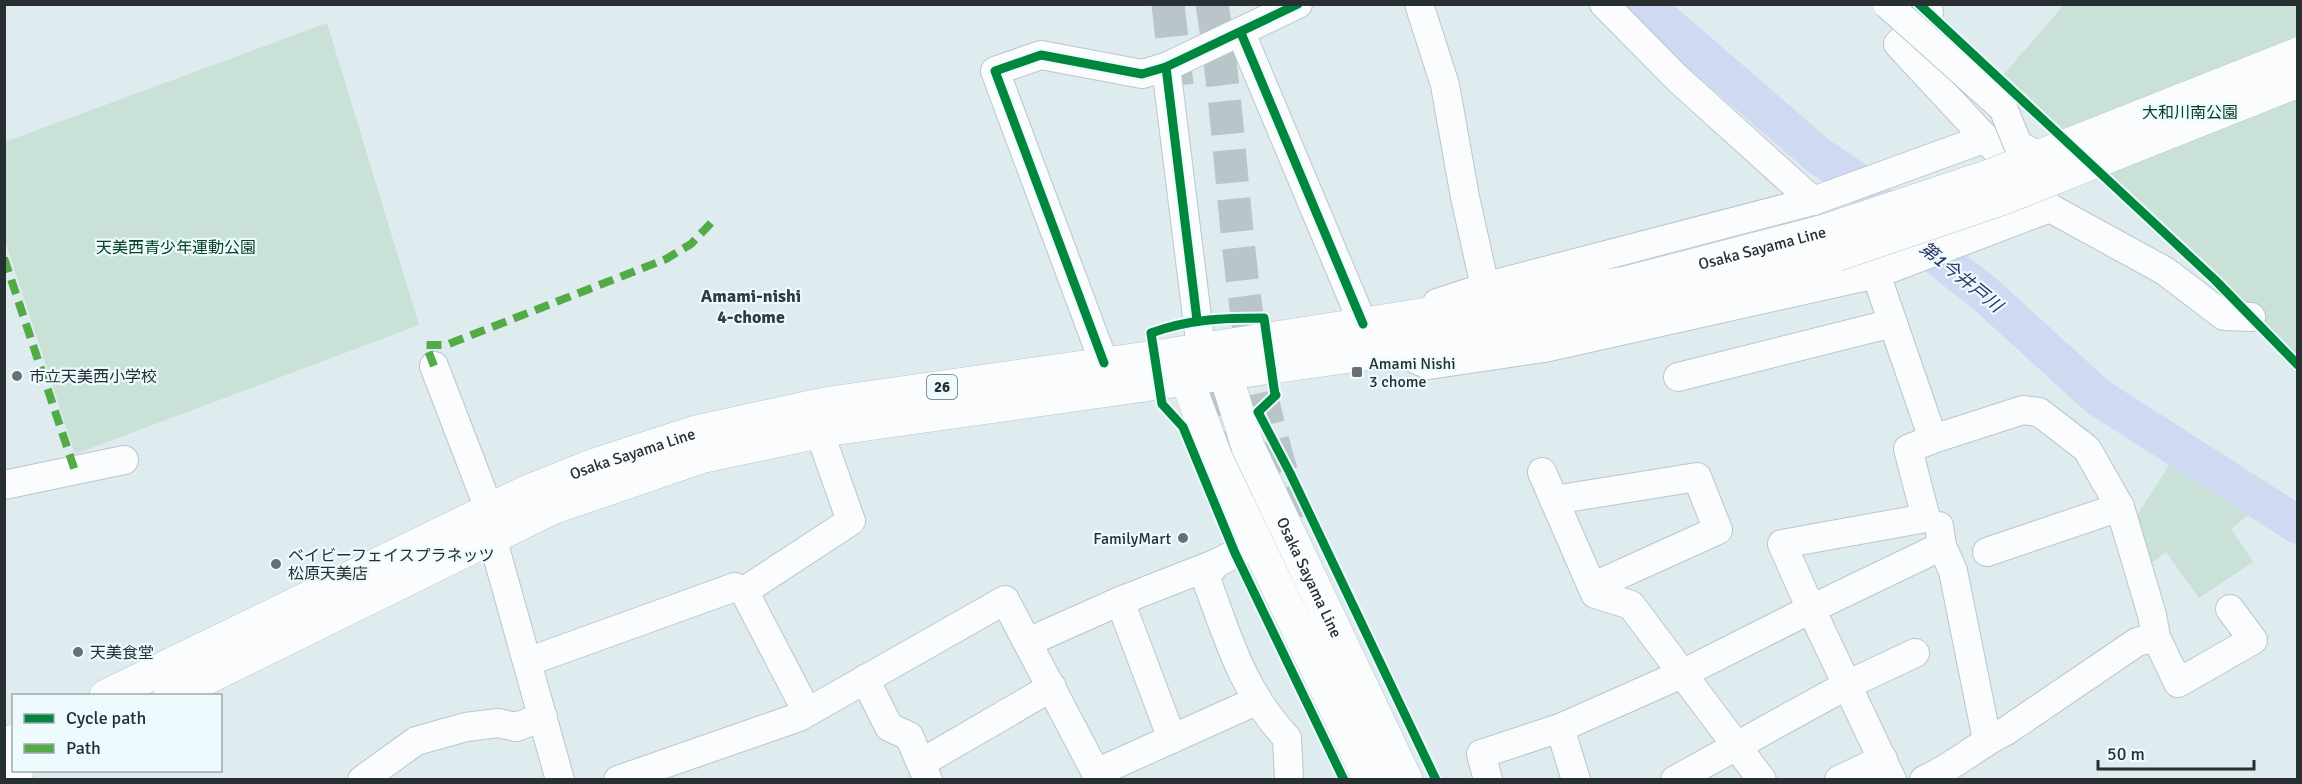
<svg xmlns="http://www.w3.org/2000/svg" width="2302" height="784" font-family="Signika,'Noto Sans JP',sans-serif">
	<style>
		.park { fill: #c9e1d6 }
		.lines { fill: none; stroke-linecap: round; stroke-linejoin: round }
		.river { stroke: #cfd9f2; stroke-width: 38 }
		.highway-tunnel { stroke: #b9c5c9; stroke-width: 33; stroke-dasharray: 33 16; stroke-linecap: butt }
		.minor-casing { stroke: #bcc6c9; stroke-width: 30 }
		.major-casing { stroke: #bcc6c9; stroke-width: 34 }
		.minor { stroke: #fafcfd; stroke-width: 28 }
		.major { stroke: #fafcfd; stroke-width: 33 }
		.minor-bridge-casing { stroke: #bcc6c9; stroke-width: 30; stroke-linecap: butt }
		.major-bridge-casing { stroke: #bcc6c9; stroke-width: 34; stroke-linecap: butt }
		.minor-bridge { stroke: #fafcfd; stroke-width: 28 }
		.major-bridge { stroke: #fafcfd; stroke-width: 33 }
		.quiet { stroke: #53ab45; stroke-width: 8; stroke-dasharray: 15 8; stroke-linecap: butt }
		.cycleway-casing { stroke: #edfafe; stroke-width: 13 }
		.cycleway { stroke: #00873e; stroke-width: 9 }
		.poi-dot { fill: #677174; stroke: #edfafe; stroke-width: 2 }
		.labels { text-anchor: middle; stroke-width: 4.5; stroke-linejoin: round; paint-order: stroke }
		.shield { fill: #edfafe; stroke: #626c6f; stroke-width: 1.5 }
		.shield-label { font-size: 15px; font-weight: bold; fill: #272f32 }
		.park-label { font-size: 16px; fill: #054122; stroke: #edfafe }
		.street-label { font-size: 16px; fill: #272f32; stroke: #edfafe }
		.poi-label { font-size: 16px; fill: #272f32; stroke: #edfafe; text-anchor: start }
		.water-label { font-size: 18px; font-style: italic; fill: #303765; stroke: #edfafe }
		.neighbourhood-label { font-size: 18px; font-weight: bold; fill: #2c3f44; stroke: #edfafe }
	</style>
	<rect width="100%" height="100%" fill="#deebef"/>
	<g class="park">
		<polygon points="2292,4 2297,9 2297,359 2233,292 2169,235 2073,154 1999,80 2064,5"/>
		<polygon points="327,23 419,325 75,454 5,240 5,142"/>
		<polygon points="2172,461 2252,512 2231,529 2253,562 2199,598 2166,552 2144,569 2132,523"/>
	</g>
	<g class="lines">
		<polyline class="river" points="1643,4 1819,156 1856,181 1905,231 1985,294 2098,397 2298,525"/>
		<g class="highway-tunnel">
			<polyline points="1168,4 1178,94"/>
			<path d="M1212 4C1231 122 1233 242 1254 359 1265 418 1281 474 1300 531"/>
			<polyline points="1216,383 1242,493"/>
		</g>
		<g class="minor-casing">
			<g id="minor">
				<polyline points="1419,4 1445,85 1465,197 1485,287"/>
				<polyline points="1604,4 1677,78 1813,201"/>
				<polyline points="1929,13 1898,44 2050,208 2165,271 2224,316 2251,317"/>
				<polyline points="1241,33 1363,324"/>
				<polyline points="1166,67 1201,349"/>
				<polyline points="1437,303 1495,284 1813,201 1986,138"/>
				<polyline points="1392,349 1429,365 1544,348 1876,274 2050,208"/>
				<polyline points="1104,363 995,71 1041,55 1142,74 1166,67 1298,4"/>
				<polyline points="434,366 489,509 492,537 560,780"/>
				<polyline points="1678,377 1893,323"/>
				<polyline points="1933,439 2023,410 2039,412 2087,449 2120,507 2152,615 2156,637 2178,683 2253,640 2230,609"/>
				<polyline points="1542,472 1595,594 1631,605 1762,780"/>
				<polyline points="4,485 124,460"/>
				<polyline points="1554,500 1697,477 1718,530 1592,587"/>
				<polyline points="1939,526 1942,546 1953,571 1987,740"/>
				<path d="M1256 543 1217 563 1205 576C1228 637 1241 689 1287 738L1289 780"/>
				<polyline points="1987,552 2120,507"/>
				<polyline points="744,591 807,712"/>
				<polyline points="1120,601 1172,739"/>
				<polyline points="1028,642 1120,601 1217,563"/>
				<polyline points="527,662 735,587 744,591 851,521 819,431"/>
				<polyline points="865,679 889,727 909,736 928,780"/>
				<polyline points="1560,728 1684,673 1811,609 1782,544 1926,518 1908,449 1933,439 1876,274"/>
				<polyline points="921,763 1052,687"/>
				<polyline points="362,780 416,741 466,727 498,723 516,727 543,717"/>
				<polyline points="618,780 799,717 1005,600 1096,773 1256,701"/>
				<polyline points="1488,780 1481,754 1560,728 1576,780"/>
				<polyline points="1675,780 1847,685 1915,653"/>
				<polyline points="1839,780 1883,759"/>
				<polyline points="1892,780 1811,609 1942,546"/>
				<path d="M1924 780C1955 766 1977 745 2006 731L2137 642 2156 637"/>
			</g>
		</g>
		<g class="major-casing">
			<g id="major">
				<path id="s1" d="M106 696 529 491 589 467 696 432 824 404 1155 357 1626 283 1825 231"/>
				<polyline points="170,696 552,508 704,456 832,429 1527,331 1678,297 1836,255"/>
				<polyline points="4,745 14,741"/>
				<polyline points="4,777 17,770"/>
				<path id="s2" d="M1370 780 1216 458 1187 380 1201 349 1225 372 1248 447 1406 780"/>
			</g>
		</g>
		<use href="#minor" class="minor"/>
		<use href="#major" class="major"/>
		<g class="minor-bridge-casing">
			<polyline id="minor-bridge" points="1887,4 2003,108 2018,145 2041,157"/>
		</g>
		<g class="major-bridge-casing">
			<g id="major-bridge">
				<polyline points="1825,231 1987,177 2298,54"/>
				<polyline points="1836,255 2001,199 2298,81"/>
			</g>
		</g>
		<use href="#minor-bridge" class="minor-bridge"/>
		<use href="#major-bridge" class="major-bridge"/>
		<g class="quiet">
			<polyline points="4,258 75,471"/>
			<polyline points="434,366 426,345 446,345 666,259 691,244 711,223"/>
		</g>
		<g class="cycleway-casing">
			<g id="cycleway">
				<polyline points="1919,4 2215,280 2298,365"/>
				<polyline points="1241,33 1363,324"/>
				<polyline points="1166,67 1197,320"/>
				<polyline points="1104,363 995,71 1041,55 1142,74 1166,67 1298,4"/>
				<path d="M1275 395 1264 318C1224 318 1189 319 1151 333L1162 404 1183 427 1235 553 1344 780"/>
				<polyline points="1276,395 1258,412 1290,473 1436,780"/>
			</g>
		</g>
		<use href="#cycleway" class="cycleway"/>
	</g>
	<g class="poi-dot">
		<rect x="1351" y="366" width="12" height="12" rx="3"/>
		<circle cx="17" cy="376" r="6"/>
		<circle cx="1183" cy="538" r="6"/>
		<circle cx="276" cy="564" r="6"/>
		<circle cx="78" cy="652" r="6"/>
	</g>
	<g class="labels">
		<rect class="shield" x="927" y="375" width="30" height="24" rx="4.5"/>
		<g class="shield-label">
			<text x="942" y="392">26</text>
		</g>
		<g class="park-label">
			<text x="2190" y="118">大和川南公園</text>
			<text x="176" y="253">天美西青少年運動公園</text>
		</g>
		<g class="street-label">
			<text dy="6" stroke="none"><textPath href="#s1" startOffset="1730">Osaka Sayama Line</textPath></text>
			<text dy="6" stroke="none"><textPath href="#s1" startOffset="580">Osaka Sayama Line</textPath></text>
			<text dy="6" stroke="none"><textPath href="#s2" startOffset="730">Osaka Sayama Line</textPath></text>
		</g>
		<g class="poi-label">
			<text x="1369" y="369">Amami Nishi<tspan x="1369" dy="18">3 chome</tspan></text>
			<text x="29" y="382">市立天美西小学校</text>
			<text x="1171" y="544" text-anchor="end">FamilyMart</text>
			<text x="288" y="561">ベイビーフェイスプラネッツ<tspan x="288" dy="18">松原天美店</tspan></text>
			<text x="90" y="658">天美食堂</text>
		</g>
		<g class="water-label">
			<text transform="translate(1961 277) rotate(39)" y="6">第1今井戸川</text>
		</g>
		<g class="neighbourhood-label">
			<text x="751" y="302">Amami-nishi<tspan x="751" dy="21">4-chome</tspan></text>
		</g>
	</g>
	<rect width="2302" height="784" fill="none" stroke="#272f32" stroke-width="12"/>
	<rect x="12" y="694" width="210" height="78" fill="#edfafe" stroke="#9ea9ac" stroke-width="1.5"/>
	<rect x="24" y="714" width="30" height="9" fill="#00873e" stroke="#9ea9ac" stroke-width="1.5"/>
	<text x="66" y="724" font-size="18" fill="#272f32">Cycle path</text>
	<rect x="24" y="744" width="30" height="9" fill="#53ab45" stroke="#9ea9ac" stroke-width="1.5"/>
	<text x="66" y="754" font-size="18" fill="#272f32">Path</text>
	<path d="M2098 760v9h156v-9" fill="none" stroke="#272f32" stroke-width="3"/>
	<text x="2107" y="760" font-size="18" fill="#272f32" stroke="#edfafe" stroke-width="4.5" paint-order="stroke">50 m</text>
</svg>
